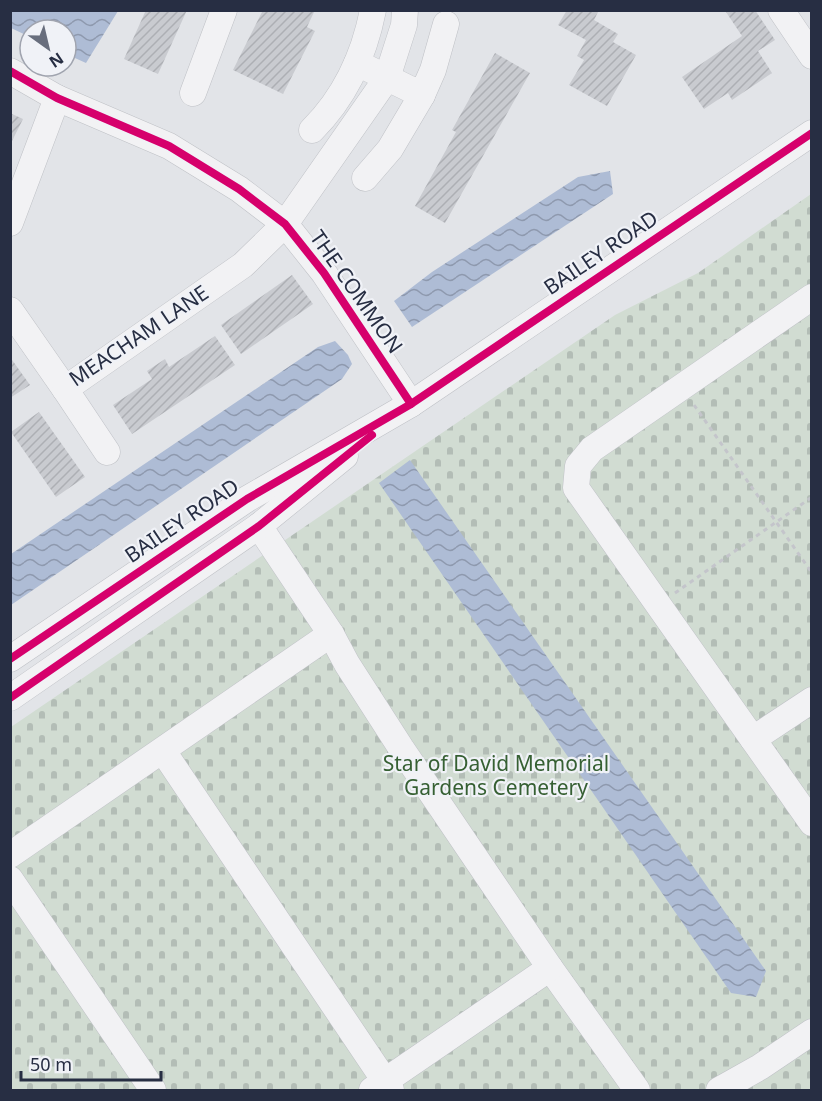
<svg xmlns="http://www.w3.org/2000/svg" width="822" height="1101" font-family="'Noto Sans',sans-serif">
	<style>
		.cemetery { fill: url(#cemetery-stones) }
		.water { fill: url(#water-waves) }
		.building { fill: url(#building-hatch) }
		.lines { fill: none; stroke-linecap: round; stroke-linejoin: round }
		.minor-casing { stroke: #bfc1c6; stroke-width: 27 }
		.path { stroke: #c4c5cb; stroke-width: 3; stroke-dasharray: 4.5 4.5; stroke-linecap: butt }
		.minor { stroke: #f2f2f4; stroke-width: 26 }
		.cycleway-casing { stroke: #f0f2f7; stroke-width: 11 }
		.cycleway { stroke: #d6006c; stroke-width: 8 }
		.labels { text-anchor: middle; stroke-width: 4.5; stroke-linejoin: round; paint-order: stroke }
		.street-label { font-size: 21px; fill: #272e43; stroke: #f0f2f7 }
		.park-label { font-size: 21px; fill: #366033; stroke: #f0f2f7 }
	</style>
	<defs>
		<pattern id="cemetery-stones" width="16" height="16" patternUnits="userSpaceOnUse" patternTransform="scale(1.5)"><rect width="16" height="16" fill="#d1dcd2"/><path d="M2 7V4a2 2 0 0 1 4 0v3zM10 15v-3a2 2 0 0 1 4 0v3z" fill="#b3bdb6"/></pattern>
		<pattern id="water-waves" width="16" height="10" patternUnits="userSpaceOnUse" patternTransform="scale(1.5)"><rect width="16" height="10" fill="#aebcd5"/><path d="M0 5q4-4 8 0t8 0" fill="none" stroke="#8e99ae"/></pattern>
		<pattern id="building-hatch" width="6" height="6" patternUnits="userSpaceOnUse" patternTransform="scale(1.5)"><rect width="6" height="6" fill="#c9cbd0"/><path d="M-1 1l2-2M0 6l6-6M5 7l2-2" fill="none" stroke="#adafb4"/></pattern>
	</defs>
	<rect width="100%" height="100%" fill="#e2e4e8"/>
	<polygon class="cemetery" points="811,194 811,1090 11,1090 11,727 615,315 698,273"/>
	<g class="water">
		<polygon points="11,10 118,10 118,11 86,63 66,54 66,30 30,30 30,37 11,28"/>
		<polygon points="610,171 613,194 412,327 394,301 432,272 578,177"/>
		<polygon points="335,341 348,355 352,364 342,379 11,605 11,554 318,347"/>
		<polygon points="410,460 766,971 756,997 731,993 379,483"/>
	</g>
	<g class="building">
		<polygon points="146,10 187,10 158,74 124,59"/>
		<polygon points="263,10 315,10 307,27 315,31 283,94 233,70"/>
		<polygon points="567,10 599,10 594,20 618,34 613,42 636,55 607,106 569,85 584,60 577,56 586,40 558,25"/>
		<polygon points="729,10 755,10 775,40 758,51 772,73 732,100 728,93 704,109 682,77 742,36 726,12"/>
		<polygon points="495,53 530,73 445,223 415,206 456,132 452,130"/>
		<polygon points="10,113 23,119 10,145"/>
		<polygon points="292,275 313,304 241,354 221,325"/>
		<polygon points="215,336 235,365 132,434 113,405 152,379 147,371 165,359 169,367"/>
		<polygon points="10,357 30,385 10,398"/>
		<polygon points="39,412 85,477 56,497 11,432"/>
	</g>
	<g class="lines">
		<g class="minor-casing">
			<g id="minor">
				<polyline points="781,10 812,56"/>
				<polyline points="357,63 422,95 433,70 446,24"/>
				<polyline points="10,71 57,98 169,146 239,189 285,224 324,273 411,404"/>
				<polyline points="193,93 224,10"/>
				<path d="M312 130C345 97 364 56 373 10"/>
				<polyline points="365,178 390,149 422,95"/>
				<polyline points="10,223 57,98"/>
				<polyline points="812,297 592,449 578,466 576,488 812,823"/>
				<polyline points="10,310 65,389 243,265 285,224 387,78 404,25 405,10"/>
				<polyline points="65,389 107,452"/>
				<polyline points="259,526 331,634 347,664 401,748 550,968 637,1090"/>
				<polyline points="10,659 247,499 411,404 812,133"/>
				<polyline points="10,698 259,526 345,456"/>
				<polyline points="753,739 812,700"/>
				<polyline points="163,751 391,1090"/>
				<polyline points="10,855 331,634"/>
				<polyline points="10,879 153,1090"/>
				<polyline points="372,1090 550,968"/>
				<polyline points="719,1090 760,1067 812,1032"/>
			</g>
		</g>
		<g class="path">
			<polyline points="694,405 812,573"/>
			<polyline points="675,593 812,497"/>
		</g>
		<use href="#minor" class="minor"/>
		<g class="cycleway-casing">
			<g id="cycleway">
				<polyline points="10,71 57,98 169,146 239,189 285,224 324,273 411,404"/>
				<polyline points="10,659 247,499 411,404 812,133"/>
				<polyline points="10,698 259,526 372,435"/>
			</g>
		</g>
		<use href="#cycleway" class="cycleway"/>
	</g>
	<g class="labels">
		<g class="street-label">
			<text transform="translate(601 253) rotate(-34)" y="7">BAILEY ROAD</text>
			<text transform="translate(356 292) rotate(55)" y="7">THE COMMON</text>
			<text transform="translate(139 336) rotate(-34)" y="7">MEACHAM LANE</text>
			<text transform="translate(182 521) rotate(-34)" y="7">BAILEY ROAD</text>
		</g>
		<g class="park-label">
			<text x="496" y="771">Star of David Memorial<tspan x="496" dy="24">Gardens Cemetery</tspan></text>
		</g>
	</g>
	<rect width="822" height="1101" fill="none" stroke="#272e43" stroke-width="24"/>
	<g transform="translate(48 48) rotate(146)"><circle r="28" fill="#f0f2f7" stroke="#a0a4af" stroke-width="1.5"/>
	<path d="M0-4.5L10 22L0 15L-10 22Z" fill="#686e7d"/>
	<text y="-9" font-size="16" font-weight="bold" text-anchor="middle" fill="#272e43">N</text>
	</g>
	<path d="M21 1071v9h140v-9" fill="none" stroke="#272e43" stroke-width="3"/>
	<text x="30" y="1071" font-size="18" fill="#272e43" stroke="#f0f2f7" stroke-width="4.5" paint-order="stroke">50 m</text>
</svg>
